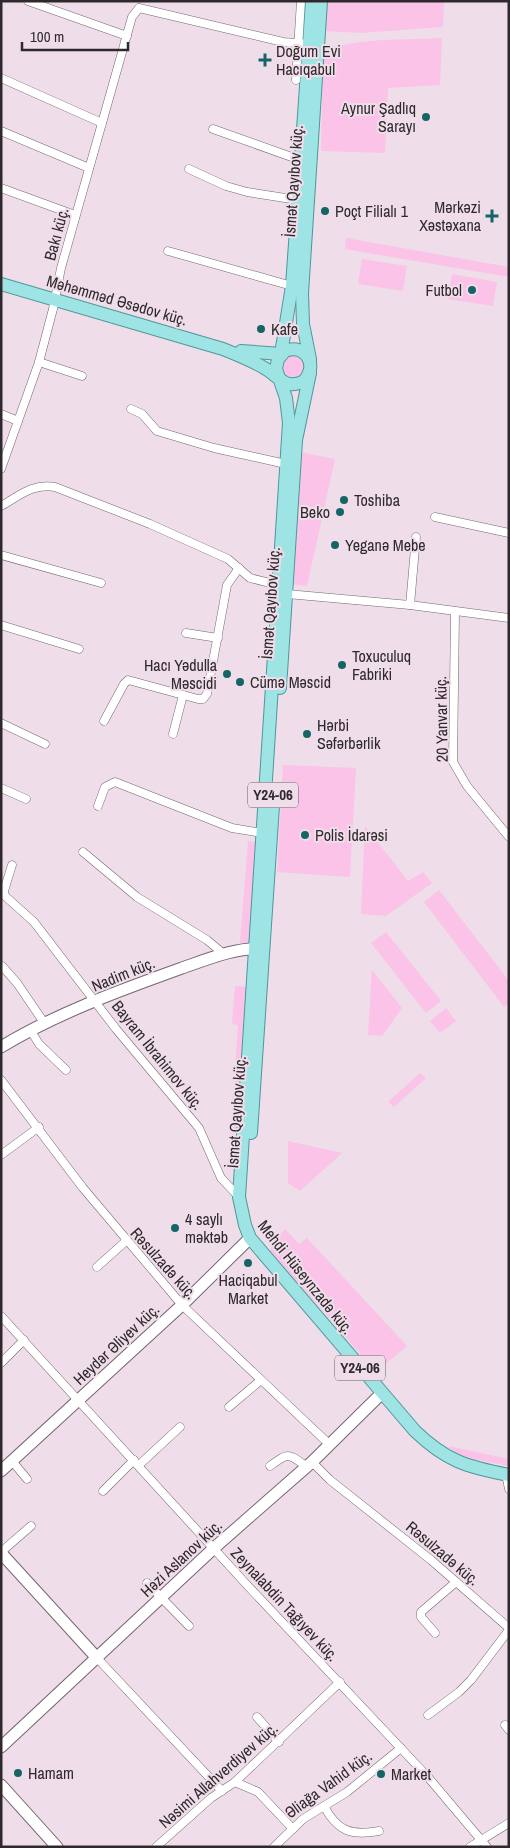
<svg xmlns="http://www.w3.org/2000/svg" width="510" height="1848" font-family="'Archivo Narrow',sans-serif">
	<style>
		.green { fill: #fac3e7 }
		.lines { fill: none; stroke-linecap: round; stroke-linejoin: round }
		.street-casing { stroke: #74666f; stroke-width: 9 }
		.secondary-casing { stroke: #74666f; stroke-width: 13 }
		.primary-casing { stroke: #4e979a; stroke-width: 14 }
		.street { stroke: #fff; stroke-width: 8 }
		.secondary { stroke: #fff; stroke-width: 11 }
		.primary { stroke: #9ee4e5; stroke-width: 12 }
		.poi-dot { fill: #156466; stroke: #efdee9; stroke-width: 2 }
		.labels { text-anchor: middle; stroke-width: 4; stroke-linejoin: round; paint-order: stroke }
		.shield { fill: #efdee9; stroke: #695f65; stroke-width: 1 }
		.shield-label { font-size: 15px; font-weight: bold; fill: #2f292d }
		.poi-label { font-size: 16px; fill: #2f292d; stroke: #efdee9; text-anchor: start }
		.street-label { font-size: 16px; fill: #2f292d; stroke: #efdee9 }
	</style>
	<rect width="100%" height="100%" fill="#efdee9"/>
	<g class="green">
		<polygon points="327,1 444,1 443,27 361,33 325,31"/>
		<path d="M442 38 440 85 388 88 385 153 321 151 323 53C348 37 410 40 442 38Z"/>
		<polygon points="346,238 509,267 509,277 345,249"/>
		<polygon points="362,259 407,266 403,291 358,284"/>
		<polygon points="452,274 497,282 493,306 448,299"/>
		<circle cx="293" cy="366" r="11"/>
		<polygon points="300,452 335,459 307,586 290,584"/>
		<polygon points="283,765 356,768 350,877 277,872"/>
		<polygon points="365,826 408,881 423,872 432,883 386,916 361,914"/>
		<polygon points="248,841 256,842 250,942 240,943"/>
		<polygon points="439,890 509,981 509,1004 504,1007 424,902"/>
		<polygon points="386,932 441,1001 426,1013 371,943"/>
		<polygon points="372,970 402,1008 382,1036 368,1035"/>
		<polygon points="235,986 248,987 238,1134 230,1133 238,1025 232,1024"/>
		<polygon points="446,1008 456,1021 440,1033 430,1021"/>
		<polygon points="420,1073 426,1078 394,1107 388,1102"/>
		<polygon points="288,1141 342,1153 300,1191 288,1183"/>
		<polygon points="285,1229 299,1244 307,1238 407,1346 376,1372 270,1251 276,1238"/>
		<polygon points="448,1446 509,1459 509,1466 458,1457"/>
	</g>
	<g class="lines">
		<g class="street-casing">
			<g id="street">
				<polyline points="28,1 127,36"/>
				<polyline points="139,8 283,42 308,44"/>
				<polyline points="1,78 102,123"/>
				<polyline points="296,80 301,1"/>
				<polyline points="213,129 300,160"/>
				<polyline points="1,131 89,168"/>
				<polyline points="189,169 226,186 247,192 298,200"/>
				<polyline points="1,188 75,215"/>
				<polyline points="168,251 292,286"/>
				<polyline points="39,362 82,376"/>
				<polyline points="131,409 142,414 157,431 214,448 286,464"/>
				<polyline points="1,414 18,421"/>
				<polyline points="1,469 39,362 53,309 61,268 132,17 139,8"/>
				<path d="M1 506C19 496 33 483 55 487L150 524 228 559 250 578 278 585"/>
				<polyline points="435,517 509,533"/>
				<polyline points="1,555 101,583"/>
				<polyline points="287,594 410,605 509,618"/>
				<polyline points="410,605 416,537"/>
				<polyline points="455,612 453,762 467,786 509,837"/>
				<polyline points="1,625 79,649"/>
				<polyline points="186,633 218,638"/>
				<polyline points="104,721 124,684 128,680 198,699 203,699 207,694 227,585 239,568"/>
				<polyline points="1,723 45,744"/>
				<polyline points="173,734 183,695"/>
				<polyline points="1,788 26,799"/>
				<polyline points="98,806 105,787 115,782 232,828 262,833"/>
				<polyline points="83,852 137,897 207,940 225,955"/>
				<polyline points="12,865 4,891 5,896 34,922 116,1029 199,1128 221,1178 239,1197"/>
				<polyline points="2,966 17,983 45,1024"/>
				<polyline points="31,1031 39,1044 66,1070"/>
				<polyline points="1,1080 83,1188 182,1305 330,1445"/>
				<polyline points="1,1155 39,1127"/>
				<polyline points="97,1267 126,1241"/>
				<polyline points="1,1316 247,1585 427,1776 487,1847"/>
				<polyline points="1,1363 24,1340"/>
				<polyline points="229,1407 261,1380"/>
				<polyline points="12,1461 27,1479"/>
				<polyline points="312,1462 330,1480 431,1560 509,1628"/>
				<polyline points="139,1465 180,1427"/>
				<path d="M270 1466C289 1452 288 1453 307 1467"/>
				<polyline points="506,1474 509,1489"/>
				<polyline points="103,1491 134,1460"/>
				<polyline points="1,1552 31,1526"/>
				<polyline points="147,1583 189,1626"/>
				<polyline points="435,1633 421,1617 421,1612 456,1582"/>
				<polyline points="97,1658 222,1791"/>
				<polyline points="428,1715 459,1692 471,1680 509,1630"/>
				<polyline points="257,1717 279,1742"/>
				<polyline points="505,1725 509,1730"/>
				<polyline points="235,1782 258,1792 293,1829"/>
				<path d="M324 1806C337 1831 351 1836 379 1831"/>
				<polyline points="156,1847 211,1798 235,1782 340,1682"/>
				<polyline points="274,1847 303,1819 347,1792 401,1748"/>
				<polyline points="470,1847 509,1823"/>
			</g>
		</g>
		<g class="secondary-casing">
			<g id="secondary">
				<path d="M1 1047C57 1013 121 990 182 968 208 959 236 947 263 949"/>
				<polyline points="1,1471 182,1305 250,1238"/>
				<polyline points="1,1553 97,1658"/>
				<polyline points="1,1747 214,1548 312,1462 381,1394"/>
				<polyline points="1,1785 57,1847"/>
			</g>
		</g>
		<g class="primary-casing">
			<g id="primary">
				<path d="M1 284 223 349C238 355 253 361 266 369 273 373 281 382 289 384 295 385 300 383 304 381 319 365 305 343 285 351L278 359 276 369 286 398 289 423 239 1197 245 1225 250 1238 415 1431C446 1461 467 1467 509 1475"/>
				<polyline points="241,351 281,354 292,286 312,1"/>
				<polyline points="310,359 303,324 302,293 321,1"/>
				<polyline points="280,688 296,440 310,373"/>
				<polyline points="251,1133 274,791"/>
			</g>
		</g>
		<use href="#street" class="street"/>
		<use href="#secondary" class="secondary"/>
		<use href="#primary" class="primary"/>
	</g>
	<g class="poi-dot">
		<path d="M262.5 52.5h5v5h5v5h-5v5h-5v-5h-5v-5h5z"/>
		<circle cx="426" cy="117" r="5"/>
		<circle cx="325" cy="211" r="5"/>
		<path d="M489.5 208.5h5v5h5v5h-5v5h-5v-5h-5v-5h5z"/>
		<circle cx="472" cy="290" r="5"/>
		<circle cx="261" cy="329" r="5"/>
		<circle cx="344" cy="500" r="5"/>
		<circle cx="340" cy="512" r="5"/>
		<circle cx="335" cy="545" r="5"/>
		<circle cx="342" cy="665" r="5"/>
		<circle cx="227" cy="674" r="5"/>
		<circle cx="240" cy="682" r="5"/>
		<circle cx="307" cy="734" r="5"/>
		<circle cx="305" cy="835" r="5"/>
		<circle cx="175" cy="1228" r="5"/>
		<circle cx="248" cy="1263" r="5"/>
		<circle cx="18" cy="1773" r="5"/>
		<circle cx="381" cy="1774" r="5"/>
	</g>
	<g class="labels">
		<g class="shield">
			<rect x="248" y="782.5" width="50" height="25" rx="4"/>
			<rect x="335" y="1355.5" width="50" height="25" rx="4"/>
		</g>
		<g class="shield-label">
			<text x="273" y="800">Y24-06</text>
			<text x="360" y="1373">Y24-06</text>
		</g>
		<g class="poi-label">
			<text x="276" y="57">Doğum Evi<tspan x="276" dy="18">Hacıqabul</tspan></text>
			<text x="416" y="114" text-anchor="end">Aynur Şadlıq<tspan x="416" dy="18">Sarayı</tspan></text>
			<text x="481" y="213" text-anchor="end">Mərkəzi<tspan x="481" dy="18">Xəstəxana</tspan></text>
			<text x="335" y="217">Poçt Filialı 1</text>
			<text x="462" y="296" text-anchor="end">Futbol</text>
			<text x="271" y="335">Kafe</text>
			<text x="354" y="506">Toshiba</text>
			<text x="330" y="518" text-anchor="end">Beko</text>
			<text x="345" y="551">Yeganə Mebe</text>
			<text x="352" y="662">Toxuculuq<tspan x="352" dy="18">Fabriki</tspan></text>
			<text x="217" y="671" text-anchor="end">Hacı Yədulla<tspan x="217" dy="18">Məscidi</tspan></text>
			<text x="250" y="688">Cümə Məscid</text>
			<text x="317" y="731">Hərbi<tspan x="317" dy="18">Səfərbərlik</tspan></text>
			<text x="315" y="841">Polis İdarəsi</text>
			<text x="185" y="1225">4 saylı<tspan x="185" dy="18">məktəb</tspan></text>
			<text x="248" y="1286" text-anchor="middle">Haciqabul<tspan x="248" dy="18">Market</tspan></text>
			<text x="28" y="1779">Hamam</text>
			<text x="391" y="1780">Market</text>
		</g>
		<g class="street-label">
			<text transform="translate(293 181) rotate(-86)" y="6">İsmət Qayıbov küç.</text>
			<text transform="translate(56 234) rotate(-75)" y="6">Bakı küç.</text>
			<text transform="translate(117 300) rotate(16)" y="6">Məhəmməd Əsədov küç.</text>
			<text transform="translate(270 603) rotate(-86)" y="6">İsmət Qayıbov küç.</text>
			<text transform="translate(441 719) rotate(-91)" y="6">20 Yanvar küç.</text>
			<text transform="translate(123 974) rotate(-22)" y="6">Nadim küç.</text>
			<text transform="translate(158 1055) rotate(51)" y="6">Bayram İbrahimov küç.</text>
			<text transform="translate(236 1112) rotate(-86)" y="6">İsmət Qayıbov küç.</text>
			<text transform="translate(164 1263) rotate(48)" y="6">Rəsulzadə küç.</text>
			<text transform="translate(306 1277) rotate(51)" y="6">Mehdi Hüseynzadə küç.</text>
			<text transform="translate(116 1344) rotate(-43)" y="6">Heydər Əliyev küç.</text>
			<text transform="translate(443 1553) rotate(40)" y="6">Rəsulzadə küç.</text>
			<text transform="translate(181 1558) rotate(-43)" y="6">Həzi Aslanov küç.</text>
			<text transform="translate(285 1604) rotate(47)" y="6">Zeynalabdin Tağıyev küç.</text>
			<text transform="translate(218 1775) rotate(-41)" y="6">Nəsimi Allahverdiyev küç.</text>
			<text transform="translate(328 1784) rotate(-36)" y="6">Əliağa Vahid küç.</text>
		</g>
	</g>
	<rect width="510" height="1848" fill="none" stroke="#2f292d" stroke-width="5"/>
	<path d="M22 42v8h106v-8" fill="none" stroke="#2f292d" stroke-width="2.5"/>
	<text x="30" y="42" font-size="15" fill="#2f292d" stroke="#efdee9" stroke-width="4" paint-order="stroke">100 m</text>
</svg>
